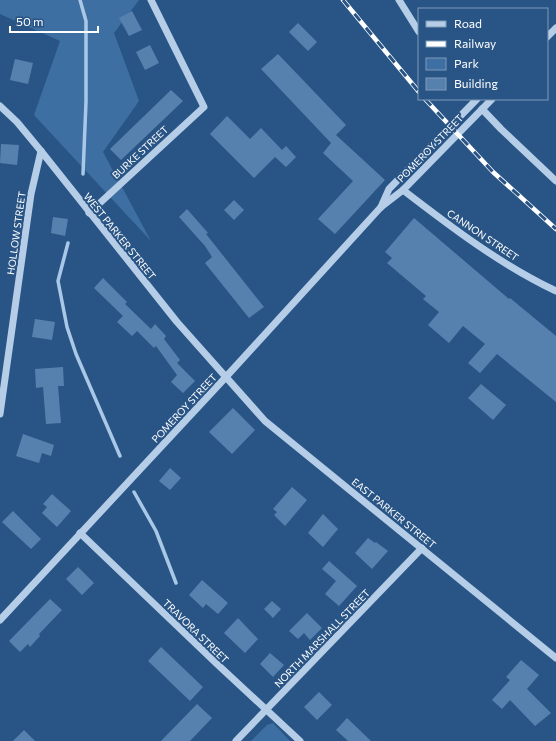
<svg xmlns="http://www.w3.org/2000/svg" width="556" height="741" font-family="Commissioner,sans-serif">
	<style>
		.green { fill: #3e6fa2 }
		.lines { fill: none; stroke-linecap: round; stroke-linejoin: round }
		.stream { stroke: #a9c8e8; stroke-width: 3.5 }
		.building { fill: #5681af }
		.minor { stroke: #b5cde7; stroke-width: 7 }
		.rail-casing { stroke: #fff; stroke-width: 4.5 }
		.rail { stroke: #295586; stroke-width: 3; stroke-dasharray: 9; stroke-linecap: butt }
		.labels { text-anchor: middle; stroke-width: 4; stroke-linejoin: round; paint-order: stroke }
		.street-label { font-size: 10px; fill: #fff; stroke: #295586 }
	</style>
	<rect width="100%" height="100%" fill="#295586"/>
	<g class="green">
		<polygon points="0,0 139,0 114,33 139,101 103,152 151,241 34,115 60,41 0,14"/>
		<polygon points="273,723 290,741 251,741 267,725"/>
	</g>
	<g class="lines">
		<g class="stream">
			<polyline points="80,0 86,21 86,102 83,174"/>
			<polyline points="68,243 58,281 67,327 76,354 120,456"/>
			<polyline points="134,492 156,531 176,583"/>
		</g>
	</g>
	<g class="building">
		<polygon points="132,11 142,30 129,36 119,18"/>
		<polygon points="298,23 317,42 308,51 289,32"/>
		<polygon points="150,45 159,63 145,70 136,52"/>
		<polygon points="278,54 346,125 336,135 385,180 335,234 318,219 353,181 323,153 331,143 261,69"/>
		<polygon points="15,59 33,63 28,84 10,80"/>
		<polygon points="171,90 183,101 121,160 110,149"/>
		<polygon points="227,116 250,139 261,128 282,150 286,146 296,157 286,167 275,157 254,178 210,134"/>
		<polygon points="1,144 19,145 17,165 0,163"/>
		<polygon points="234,200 244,210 234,220 224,210"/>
		<polygon points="187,209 208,233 206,234 264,307 249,318 205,263 212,257 205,246 179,217"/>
		<polygon points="53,217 68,219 65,236 51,233"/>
		<polygon points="414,218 509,299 510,298 556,336 556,402 497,354 480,373 468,363 485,344 463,326 449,343 428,325 439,312 423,299 426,296 387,263 392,258 385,252"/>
		<polygon points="103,278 127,302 125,304 151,329 155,324 166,336 164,339 180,360 177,363 195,381 183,393 171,382 177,375 156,346 154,348 137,331 132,336 117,322 123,316 94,288"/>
		<polygon points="35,319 55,322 52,340 32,337"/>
		<polygon points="63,367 64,386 58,386 61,423 46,424 43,387 36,388 35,369"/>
		<polygon points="481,384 506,405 493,420 468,398"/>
		<polygon points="233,408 255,430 232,454 209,432"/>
		<polygon points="23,434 54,445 51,456 42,453 39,463 16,456"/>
		<polygon points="170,468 181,478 170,490 159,481"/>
		<polygon points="292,487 307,500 285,526 274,515 277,512 273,509"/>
		<polygon points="52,494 71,511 57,527 42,513 47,507 43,504"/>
		<polygon points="13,511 41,539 31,549 2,522"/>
		<polygon points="323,514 338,529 323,547 308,533"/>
		<polygon points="368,538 375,543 376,542 388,551 372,569 355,553"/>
		<polygon points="329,561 357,586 339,606 325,594 336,581 322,569"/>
		<polygon points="78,567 94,583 82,595 66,579"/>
		<polygon points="202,580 228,603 218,614 206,604 203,608 189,595"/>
		<polygon points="50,599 62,610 39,634 40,636 30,647 28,644 20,652 9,641"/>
		<polygon points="272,601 281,609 273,618 264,609"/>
		<polygon points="307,613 322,628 310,640 304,633 298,639 289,631"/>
		<polygon points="238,618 258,639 245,653 224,633"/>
		<polygon points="161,647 203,687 190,701 148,661"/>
		<polygon points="270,653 284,665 273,677 260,664"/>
		<polygon points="521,660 539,675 527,689 551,713 535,726 510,700 502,709 492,700 510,680 506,677"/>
		<polygon points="319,692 332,705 317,720 304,707"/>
		<polygon points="197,704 212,718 190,741 161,741"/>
		<polygon points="347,718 371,741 348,741 336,730"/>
		<polygon points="24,730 35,741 13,741"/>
	</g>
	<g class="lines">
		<g class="minor">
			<polyline points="399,0 419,32"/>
			<polyline points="547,37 556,28"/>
			<polyline points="0,106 17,122 41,151 177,322 265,421 556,658"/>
			<polyline points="482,109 501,129 556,181"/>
			<path d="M403 190C451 227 501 265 556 291"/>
			<polyline points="381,207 389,189 477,99"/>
			<polyline points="89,213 204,107 151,0"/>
			<polyline points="0,414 31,194 41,151"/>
			<polyline points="80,533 217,664 300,741"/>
			<polyline points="0,620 225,378 381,207 403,190 492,99"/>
			<polyline points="236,741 422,548"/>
		</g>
		<g class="rail-casing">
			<g id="rail">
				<polyline points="343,0 419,92"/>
				<polyline points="425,99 493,172 556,229"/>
			</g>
		</g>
		<use href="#rail" class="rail"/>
	</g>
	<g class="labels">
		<g class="street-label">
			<text transform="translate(430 148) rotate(-46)" y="4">POMEROY STREET</text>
			<text transform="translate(140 152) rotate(-43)" y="4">BURKE STREET</text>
			<text transform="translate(16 233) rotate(-82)" y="4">HOLLOW STREET</text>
			<text transform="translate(483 235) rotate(34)" y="4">CANNON STREET</text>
			<text transform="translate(120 236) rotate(51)" y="4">WEST PARKER STREET</text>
			<text transform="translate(184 408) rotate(-47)" y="4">POMEROY STREET</text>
			<text transform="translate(394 513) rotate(39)" y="4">EAST PARKER STREET</text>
			<text transform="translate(196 631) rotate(44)" y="4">TRAVORA STREET</text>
			<text transform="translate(322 638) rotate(-46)" y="4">NORTH MARSHALL STREET</text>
		</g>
	</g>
	<rect x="418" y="8" width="130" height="92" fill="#295586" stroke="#7f99b6"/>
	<rect x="426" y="21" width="20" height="6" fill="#b5cde7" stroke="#7f99b6"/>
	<text x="454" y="28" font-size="12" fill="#ffffff">Road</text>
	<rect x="426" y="41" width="20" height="6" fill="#ffffff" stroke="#7f99b6"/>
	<text x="454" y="48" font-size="12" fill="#ffffff">Railway</text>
	<rect x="426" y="58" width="20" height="12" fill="#3e6fa2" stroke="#7f99b6"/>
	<text x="454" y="68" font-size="12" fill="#ffffff">Park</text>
	<rect x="426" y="78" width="20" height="12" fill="#5681af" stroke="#7f99b6"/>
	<text x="454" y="88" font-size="12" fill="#ffffff">Building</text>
	<path d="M10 26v6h88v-6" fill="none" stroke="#ffffff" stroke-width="2"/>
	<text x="16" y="26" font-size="12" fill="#ffffff" stroke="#295586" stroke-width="3" paint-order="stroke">50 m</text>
</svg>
